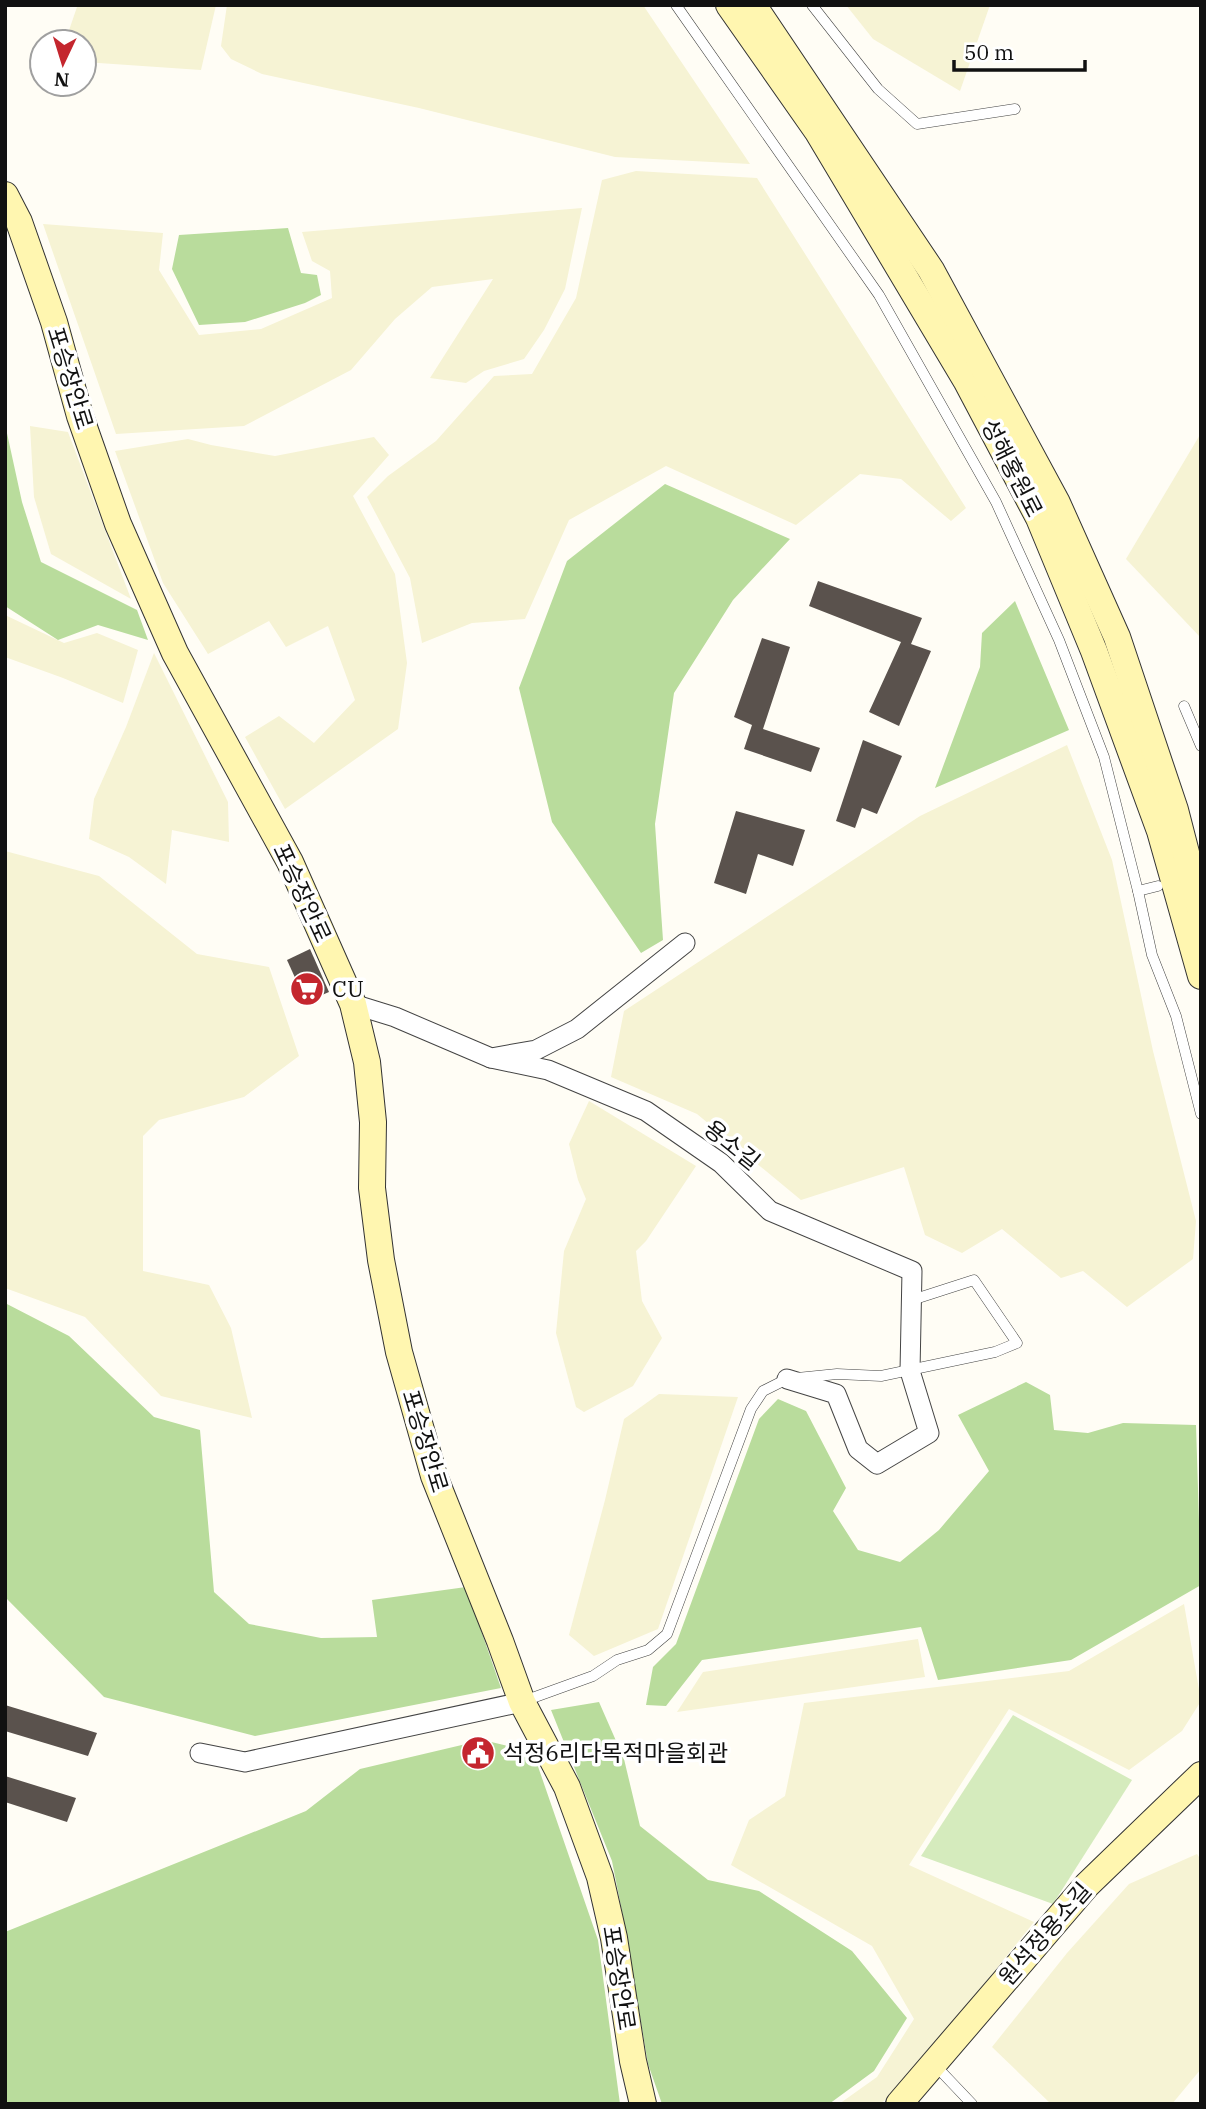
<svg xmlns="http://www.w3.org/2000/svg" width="1206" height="2109" font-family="'IBM Plex Serif','Noto Sans KR',serif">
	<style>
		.farmland { fill: #f6f3d4 }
		.green { fill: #d5ebbd }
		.forest { fill: #b9dc9c }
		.building { fill: #5a524d }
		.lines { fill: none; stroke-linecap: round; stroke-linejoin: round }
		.lane-casing { stroke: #444; stroke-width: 11 }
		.street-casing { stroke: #444; stroke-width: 21 }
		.secondary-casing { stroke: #333; stroke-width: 28 }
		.lane { stroke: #fff; stroke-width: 10 }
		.street { stroke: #fff; stroke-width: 19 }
		.secondary { stroke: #fff6b0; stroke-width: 26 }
		.labels { text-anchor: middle; stroke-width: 7; stroke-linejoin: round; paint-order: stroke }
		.street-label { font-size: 23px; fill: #111; stroke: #fff }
		.poi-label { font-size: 23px; fill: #111; stroke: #fff; text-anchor: start }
	</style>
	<rect width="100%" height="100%" fill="#fffdf5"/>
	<g class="farmland">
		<polygon points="74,5 216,5 201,70 84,62 84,42 65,42 77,7"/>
		<polygon points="227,5 643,5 750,164 615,157 419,108 262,74 231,59 221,46"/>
		<polygon points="846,5 990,5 960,91 873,39"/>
		<polygon points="636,171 757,178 966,508 951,521 901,479 860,474 796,525 666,466 569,520 525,619 472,623 422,643 410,578 367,497 388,476 436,441 494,376 532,374 576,298 602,180"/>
		<polygon points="582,208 565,289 544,330 524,359 484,371 466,383 430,378 493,279 432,287 395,319 351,370 244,426 116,434 43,224 163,233 159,270 199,335 261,329 332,298 330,271 312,261 302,232"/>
		<polygon points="30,426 68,432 131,599 51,554 34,497"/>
		<polygon points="1201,433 1201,638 1126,559"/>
		<polygon points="374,437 389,455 353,496 395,574 407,663 398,729 285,809 245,737 279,716 314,743 355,700 328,626 286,647 269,621 208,654 163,583 115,451 188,439 211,445 275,456"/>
		<polygon points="5,615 64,643 97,633 138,650 123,703 63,678 5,657"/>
		<polygon points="154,653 228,802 229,842 172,830 166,884 129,857 89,839 94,799 126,727"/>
		<polygon points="1067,745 1112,860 1153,1051 1196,1221 1193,1259 1127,1307 1083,1271 1061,1278 1002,1229 962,1253 925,1235 904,1167 801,1200 697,1114 611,1077 624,1011 920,816"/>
		<polygon points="5,851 99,876 197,954 269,967 299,1056 244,1097 159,1120 143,1136 143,1271 209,1285 231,1328 252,1418 161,1396 85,1317 5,1288"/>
		<polygon points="589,1101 696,1166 646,1241 636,1251 642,1301 662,1338 633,1386 584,1412 576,1407 556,1333 564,1251 586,1199 578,1180 569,1144"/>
		<polygon points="659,1394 738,1397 658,1629 594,1656 569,1635 605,1500 624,1419"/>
		<polygon points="1184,1604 1201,1701 1182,1731 1129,1770 1009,1709 909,1865 1034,1922 944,2034 884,2101 879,2104 839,2104 877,2077 914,2019 872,1946 731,1865 749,1820 785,1796 804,1703 1069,1671"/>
		<polygon points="918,1639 925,1677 677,1712 703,1672"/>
		<polygon points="1197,1854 1201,1860 1201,2069 1172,2104 1051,2104 992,2047 1067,1953 1129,1884"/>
	</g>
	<polygon class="green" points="1013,1715 1132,1780 1053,1904 921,1856"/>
	<g class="forest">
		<polygon points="288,228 301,273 317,275 321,295 305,303 245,322 199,325 172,269 179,235"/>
		<polygon points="5,424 22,502 41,562 137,610 148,640 98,625 58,640 5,606"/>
		<polygon points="665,484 790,539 733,600 674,693 655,824 663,940 641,953 552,822 519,688 567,561"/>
		<polygon points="1015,601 1069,730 935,788 980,667 982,633"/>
		<polygon points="5,1303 69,1336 154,1417 200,1430 214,1592 249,1624 321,1638 377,1637 372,1600 466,1587 501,1688 255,1736 104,1697 5,1597"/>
		<polygon points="1026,1382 1050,1395 1054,1430 1088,1433 1123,1423 1196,1425 1201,1585 1071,1660 938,1680 921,1627 702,1660 666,1706 646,1705 653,1667 676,1644 759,1419 778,1399 806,1411 846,1488 833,1511 858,1550 900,1562 939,1530 989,1471 958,1415"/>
		<polygon points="599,1702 624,1759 640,1826 708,1880 759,1891 852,1951 907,2018 874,2071 829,2104 662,2104 648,2064 625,1927 612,1861 551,1710"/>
		<polygon points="483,1740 533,1752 598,1940 620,2104 5,2104 5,1932 306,1811 360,1769"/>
	</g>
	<g class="building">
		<polygon points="818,581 922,618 911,644 931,651 899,726 869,712 901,642 809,606"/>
		<polygon points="762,638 790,647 763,729 820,748 811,772 744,749 752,725 734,717"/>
		<polygon points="863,740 902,756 877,814 862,808 855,828 836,821"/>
		<polygon points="736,811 805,830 793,866 758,854 746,894 714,883"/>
		<polygon points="310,949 329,992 306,1002 287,960"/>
		<polygon points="5,1705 97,1733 88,1756 5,1731"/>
		<polygon points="5,1776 76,1798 67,1822 5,1802"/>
	</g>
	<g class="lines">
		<g class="lane-casing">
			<g id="lane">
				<polyline points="676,5 879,295 996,502 1059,640 1104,757 1138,891 1152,955 1176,1016 1201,1114"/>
				<polyline points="812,5 878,89 917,124 1015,109"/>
				<polyline points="1184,706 1201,746"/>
				<polyline points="1138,891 1158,886"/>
				<polyline points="524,1701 593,1676 617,1660 648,1650 667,1634 751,1409 763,1391 787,1379 837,1374 881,1376 995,1352 1017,1343 974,1280 912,1300"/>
				<polyline points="934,2064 972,2104"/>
			</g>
		</g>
		<g class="street-casing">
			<g id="street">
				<polyline points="353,1004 395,1017 491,1058 536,1050 577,1029 685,943"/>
				<polyline points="491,1058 548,1070 646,1111 721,1163 770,1211 912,1271 910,1371 929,1433 877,1464 858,1449 836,1394 787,1379"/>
				<polyline points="200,1753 245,1762 522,1702"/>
			</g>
		</g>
		<g class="secondary-casing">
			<g id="secondary">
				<polyline points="729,5 818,132 966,380 1039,518 1094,651 1160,831 1201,976"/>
				<polyline points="753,5 931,270 1057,503 1117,637 1175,810 1201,911"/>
				<polyline points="5,195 19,222 54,322 80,416 118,524 175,653 290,862 353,1004 367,1062 373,1122 372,1188 381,1260 399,1352 434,1476 500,1641 522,1702 567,1787 600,1877 614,1938 633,2061 643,2104"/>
				<polyline points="899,2104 1087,1885 1201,1775"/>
			</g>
		</g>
		<use href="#lane" class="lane"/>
		<use href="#street" class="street"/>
		<use href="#secondary" class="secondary"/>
	</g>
	<defs>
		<g id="supermarket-disc" transform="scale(1.75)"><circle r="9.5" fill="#c4262e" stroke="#fff"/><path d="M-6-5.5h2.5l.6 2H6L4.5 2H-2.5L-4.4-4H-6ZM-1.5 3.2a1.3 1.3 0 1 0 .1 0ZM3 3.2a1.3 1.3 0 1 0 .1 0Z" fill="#fff"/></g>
		<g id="civic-disc" transform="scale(1.75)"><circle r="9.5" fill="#c4262e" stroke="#fff"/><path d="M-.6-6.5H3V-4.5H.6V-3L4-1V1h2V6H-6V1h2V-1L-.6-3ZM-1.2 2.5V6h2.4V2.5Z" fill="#fff"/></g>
	</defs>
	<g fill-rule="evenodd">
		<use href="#supermarket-disc" x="307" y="989"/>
		<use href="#civic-disc" x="478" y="1753"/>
	</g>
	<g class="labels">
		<g class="street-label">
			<text transform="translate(70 378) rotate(73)" y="8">포승장안로</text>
			<text transform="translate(1012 468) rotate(63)" y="8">성해홍원로</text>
			<text transform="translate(302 893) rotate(65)" y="8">포승장안로</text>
			<text transform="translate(732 1145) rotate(39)" y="8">용소길</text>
			<text transform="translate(425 1441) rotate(73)" y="8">포승장안로</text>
			<text transform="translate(1045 1934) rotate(-49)" y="8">원석정용소길</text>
			<text transform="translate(619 1978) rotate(81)" y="8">포승장안로</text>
		</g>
		<g class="poi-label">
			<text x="332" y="997">CU</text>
			<text x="503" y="1761">석정6리다목적마을회관</text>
		</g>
	</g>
	<rect width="1206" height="2109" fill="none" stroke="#111111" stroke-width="14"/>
	<g transform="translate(63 63) rotate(184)"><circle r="33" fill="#ffffff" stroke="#a0a0a0" stroke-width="2"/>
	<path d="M0-5L12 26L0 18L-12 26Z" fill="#c4262e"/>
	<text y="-10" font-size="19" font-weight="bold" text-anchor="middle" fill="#111111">N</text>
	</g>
	<path d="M954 60v10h131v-10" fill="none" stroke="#111111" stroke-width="3.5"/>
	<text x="964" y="60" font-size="21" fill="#111111" stroke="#ffffff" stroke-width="5" paint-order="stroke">50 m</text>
</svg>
